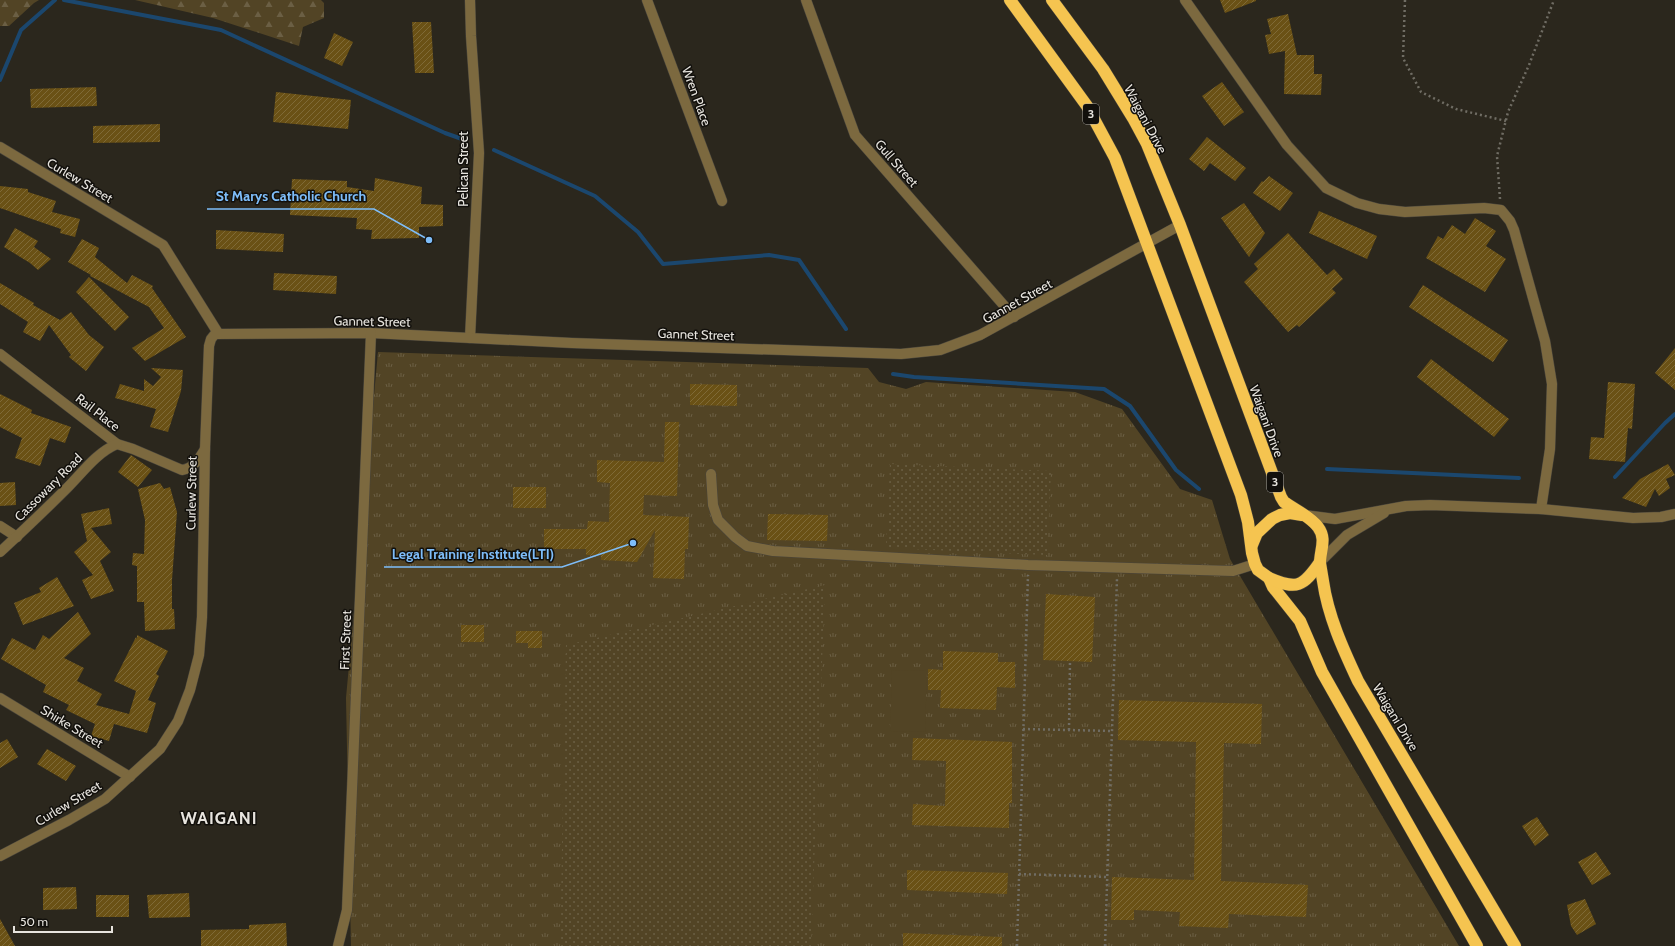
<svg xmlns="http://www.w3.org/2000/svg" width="1675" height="946" font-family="Cabin,sans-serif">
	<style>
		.grass { fill: url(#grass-tufts) }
		.forest { fill: url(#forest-firs) }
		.park { fill: url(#park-dots) }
		.pitch { fill: #524425 }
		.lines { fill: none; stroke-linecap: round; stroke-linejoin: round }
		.stream { stroke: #1b476e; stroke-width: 4 }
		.building { fill: url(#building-hatch) }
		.minor-casing { stroke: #49453c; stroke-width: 11 }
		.highway-casing { stroke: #49453c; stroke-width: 13 }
		.path { stroke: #706d64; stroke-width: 2.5; stroke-dasharray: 2 3; stroke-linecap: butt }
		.minor { stroke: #7c693f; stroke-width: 10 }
		.highway { stroke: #f5c450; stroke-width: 12 }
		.labels { text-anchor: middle; stroke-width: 3; stroke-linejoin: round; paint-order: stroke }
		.shield { fill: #12100c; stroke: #a7a49f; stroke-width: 1 }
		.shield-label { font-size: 12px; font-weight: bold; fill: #e7e4de }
		.street-label { font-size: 13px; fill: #e7e4de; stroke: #12100c }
		.district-label { font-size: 17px; font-weight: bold; letter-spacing: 1px; fill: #e7e4de; stroke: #12100c }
		.leader { fill: none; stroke: #7ebdf9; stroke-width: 1.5 }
		.callout-dot { fill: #7ebdf9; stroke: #12100c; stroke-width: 1.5 }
		.callout-label { font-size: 14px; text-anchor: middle; font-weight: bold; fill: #7ebdf9; stroke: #12100c; stroke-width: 3; stroke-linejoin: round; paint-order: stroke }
	</style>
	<defs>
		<pattern id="grass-tufts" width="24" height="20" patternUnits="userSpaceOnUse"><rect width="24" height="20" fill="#524425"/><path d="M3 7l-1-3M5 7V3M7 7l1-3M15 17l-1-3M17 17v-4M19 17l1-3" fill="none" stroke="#6b5f44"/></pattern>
		<pattern id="forest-firs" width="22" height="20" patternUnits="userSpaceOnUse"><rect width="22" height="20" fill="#524425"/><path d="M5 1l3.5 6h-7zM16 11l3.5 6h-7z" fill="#6b5f44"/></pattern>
		<pattern id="park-dots" width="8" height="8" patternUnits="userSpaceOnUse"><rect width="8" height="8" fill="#524425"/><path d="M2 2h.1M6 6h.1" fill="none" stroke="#6b5f44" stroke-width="1.8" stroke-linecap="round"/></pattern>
		<pattern id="building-hatch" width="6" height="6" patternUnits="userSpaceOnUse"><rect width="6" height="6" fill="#6a5115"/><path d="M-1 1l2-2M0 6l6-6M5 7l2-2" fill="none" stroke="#7f6a37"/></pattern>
	</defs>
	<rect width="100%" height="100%" fill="#2b271d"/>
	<polygon class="grass" points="378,352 868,368 879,382 906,389 926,382 1075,392 1122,409 1180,489 1212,500 1230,559 1459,946 351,946 346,698"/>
	<g class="forest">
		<polygon points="0,0 39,0 34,3 9,26 0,26"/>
		<polygon points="135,0 321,0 324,3 324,18 303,27 299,46 213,18"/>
	</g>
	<g class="park">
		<polygon points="890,464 1051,471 1047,555 886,548"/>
		<polygon points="825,585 811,946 560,946 566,645"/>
	</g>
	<polygon class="pitch" points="892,670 927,671 925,732 890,731"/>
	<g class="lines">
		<g class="stream">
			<polyline points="64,0 221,30 445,133 462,139"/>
			<polyline points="0,80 21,30 55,0"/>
			<polyline points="494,150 595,196 638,232 663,264 769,255 799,260 846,329"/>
			<polyline points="893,374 914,377 1104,389 1130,406 1176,470 1199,489"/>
			<polyline points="1327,469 1519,478"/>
			<polyline points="1615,477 1665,423 1675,414"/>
		</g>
	</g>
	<g class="building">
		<polygon points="1220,0 1256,0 1256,1 1225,13"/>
		<polygon points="1288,14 1297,55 1314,55 1314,74 1322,74 1321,95 1284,94 1285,51 1269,54 1265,35 1271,34 1267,19"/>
		<polygon points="412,22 431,22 434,73 415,73"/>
		<polygon points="334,33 353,42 342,66 324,58"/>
		<polygon points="1222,82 1244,112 1224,126 1202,96"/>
		<polygon points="96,87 97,106 31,108 30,89"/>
		<polygon points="276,92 351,100 348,129 273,122"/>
		<polygon points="160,124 160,142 93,143 93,126"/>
		<polygon points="1207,137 1246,168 1235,181 1210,163 1204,171 1189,159"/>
		<polygon points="1269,176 1293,193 1280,211 1253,193 1262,181 1263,182"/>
		<polygon points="375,178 422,187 421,204 443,205 443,226 419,227 419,238 371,239 372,230 356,229 357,218 290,215 292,179 347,181 347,187 374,191"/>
		<polygon points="0,186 28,189 28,192 56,201 52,212 80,219 75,237 60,233 61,229 0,208"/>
		<polygon points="1244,203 1265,233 1249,257 1221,218"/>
		<polygon points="1319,211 1377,236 1367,259 1309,233"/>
		<polygon points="1475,218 1496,231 1486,246 1506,259 1485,292 1426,258 1438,236 1443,239 1452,225 1465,234"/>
		<polygon points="15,228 38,241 34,247 51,259 38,270 30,263 4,247"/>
		<polygon points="216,230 284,234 283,252 216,249"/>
		<polygon points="1288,233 1327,275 1334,269 1343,279 1332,289 1336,293 1299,327 1297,325 1288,332 1244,282 1258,269 1254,264"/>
		<polygon points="82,239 99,248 95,257 127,283 132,275 153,286 152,288 186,337 145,361 132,348 164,328 149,307 90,276 91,275 68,262"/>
		<polygon points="274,273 337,276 336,294 273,290"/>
		<polygon points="89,277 129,317 115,331 76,292"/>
		<polygon points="0,283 34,303 33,305 60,320 71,312 89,335 104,347 86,371 69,357 71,355 49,325 40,341 23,332 28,322 0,304"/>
		<polygon points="1423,285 1508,340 1493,362 1409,307"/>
		<polygon points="1675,348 1675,390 1655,373"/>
		<polygon points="1431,359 1509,419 1494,437 1417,377"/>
		<polygon points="151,368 183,370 181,391 168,432 150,427 156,409 115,398 120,384 144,391 144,379 153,386 161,377"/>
		<polygon points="1608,382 1635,384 1632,429 1628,428 1625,462 1589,459 1591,437 1604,438"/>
		<polygon points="690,384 737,385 737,406 690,405"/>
		<polygon points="0,394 32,410 31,413 71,427 65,443 50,438 40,466 15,458 22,438 0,427"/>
		<polygon points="665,422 679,422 677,496 644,495 643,515 689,517 688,549 685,549 684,579 653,578 655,530 637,562 601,560 601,555 586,555 586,549 544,549 544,529 587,529 588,521 609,522 610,483 597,482 597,460 664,462"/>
		<polygon points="131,455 152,470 138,487 118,472"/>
		<polygon points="1668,464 1675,475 1666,479 1670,488 1659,496 1655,489 1646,507 1622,498 1640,479"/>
		<polygon points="15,482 16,505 0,506 0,483"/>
		<polygon points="160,483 164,489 170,487 177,512 172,580 172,609 174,609 175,629 145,631 144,602 137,602 137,566 132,565 133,553 144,554 145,520 138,489"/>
		<rect x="513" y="487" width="33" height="21"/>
		<polygon points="109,508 112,524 91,528 111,552 100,561 114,591 91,599 82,580 93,575 74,552 87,541 81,514"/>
		<polygon points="768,514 828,515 827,541 767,540"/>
		<polygon points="57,577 74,606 23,625 14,603 41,592 39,588"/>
		<polygon points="1046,594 1095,597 1092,662 1043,660"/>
		<polygon points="78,612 91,634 64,658 84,668 77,681 102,694 96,705 129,714 136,691 114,681 136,637 137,639 137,635 168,651 156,674 159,676 148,700 156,703 147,733 114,724 109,741 91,736 95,724 66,710 69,705 43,692 46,685 1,659 12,638 35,650 43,635 49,639"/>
		<rect x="461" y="625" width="23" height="17"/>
		<polygon points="516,631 542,631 542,648 528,648 528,643 516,643"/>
		<polygon points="943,651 998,653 998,662 1015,662 1015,688 997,687 996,710 940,708 941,690 928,690 928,669 943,670"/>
		<polygon points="1119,700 1262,704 1261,744 1224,743 1221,881 1308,885 1306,917 1229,914 1228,928 1179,926 1180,912 1134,910 1134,920 1111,920 1112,877 1194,880 1196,742 1118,740"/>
		<polygon points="913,738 1012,742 1012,803 1009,803 1009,828 912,825 913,804 945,806 946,761 912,760"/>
		<polygon points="7,739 18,757 0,768 0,743"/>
		<polygon points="47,749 76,766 66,781 37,764"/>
		<polygon points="1537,817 1549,835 1535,846 1522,826"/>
		<polygon points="1596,852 1611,874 1592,885 1578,862"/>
		<polygon points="907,870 1008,873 1007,894 907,890"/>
		<polygon points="76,887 77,909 43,910 43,888"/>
		<polygon points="189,893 190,917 149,918 147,895"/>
		<rect x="96" y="895" width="33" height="22"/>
		<polygon points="1585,899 1596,924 1577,935 1571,926 1567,905"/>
		<polygon points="0,919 15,946 0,946"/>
		<polygon points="286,923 287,946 201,946 201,930 249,929 249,925"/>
		<polygon points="903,933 1002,937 1002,946 903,946"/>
	</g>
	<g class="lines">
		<g class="minor-casing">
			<g id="minor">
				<polyline points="647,0 722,201"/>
				<polyline points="806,0 855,135 1014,317"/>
				<polyline points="1185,0 1287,145 1326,188 1357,203 1379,209 1405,212 1484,208 1501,210 1510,221 1514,230 1545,341 1552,384 1550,449 1541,509"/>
				<polyline points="0,147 163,245 218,333"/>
				<polyline points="470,338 479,153 471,36 470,0"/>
				<path d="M0 354 117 444 133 449 182 470C194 468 199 459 205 449"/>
				<polyline points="711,474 713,505 718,520 735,537 747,546 773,551 1028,565 1233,571 1255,564"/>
				<polyline points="1304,515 1335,519 1406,506 1430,505 1541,509 1633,518 1661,517 1675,514"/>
				<polyline points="0,526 17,537"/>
				<path d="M0 552C23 531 45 510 67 488 83 472 96 453 117 444"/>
				<polyline points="1320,562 1347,535 1384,513"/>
				<polyline points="0,698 130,777"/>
				<polyline points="0,856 69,820 105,799 160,749 178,721 190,690 199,655 202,617 205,449 209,346 211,339 215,334 371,333 572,343 901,354 940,350 980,335 1180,225"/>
				<polyline points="338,946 347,910 371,333"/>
			</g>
		</g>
		<g class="highway-casing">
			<g id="highway">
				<polyline points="1010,0 1087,106 1115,158 1241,495 1248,522 1252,553 1255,564 1258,570 1269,578 1273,587 1300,621 1322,672 1477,946"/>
				<path d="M1052 0 1103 69 1133 118 1147 144 1180 225 1281 497 1284 502C1294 509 1311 517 1318 527 1327 539 1320 550 1320 563 1321 569 1322 575 1323 581 1328 616 1343 649 1358 681L1515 946"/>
				<polyline points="1252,545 1257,533 1272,519 1280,515 1290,513 1302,515"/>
				<path d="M1269 578C1297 590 1303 587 1320 562"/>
			</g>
		</g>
		<g class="path">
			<polyline points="1405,0 1403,58 1421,92 1456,109 1506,121"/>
			<polyline points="1500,199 1497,156 1508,112 1529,65 1554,0"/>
			<polyline points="1023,729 1112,731"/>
			<polyline points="1069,730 1070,661"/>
			<polyline points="1019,874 1107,877"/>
			<polyline points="1017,946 1028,575"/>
			<polyline points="1105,946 1117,578"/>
		</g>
		<use href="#minor" class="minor"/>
		<use href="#highway" class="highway"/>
	</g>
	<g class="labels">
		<g class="shield">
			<rect x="1083" y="104" width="16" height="20" rx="3"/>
			<rect x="1267" y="472" width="16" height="20" rx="3"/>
		</g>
		<g class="shield-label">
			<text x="1091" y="118">3</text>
			<text x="1275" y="486">3</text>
		</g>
		<g class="street-label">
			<text transform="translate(697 96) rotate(70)" y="5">Wren Place</text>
			<text transform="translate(1146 119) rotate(62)" y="5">Waigani Drive</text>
			<text transform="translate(897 163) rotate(49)" y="5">Gull Street</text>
			<text transform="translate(463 169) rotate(-90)" y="5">Pelican Street</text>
			<text transform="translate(80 180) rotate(31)" y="5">Curlew Street</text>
			<text transform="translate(1017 301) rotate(-29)" y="5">Gannet Street</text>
			<text transform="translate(372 321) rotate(1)" y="5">Gannet Street</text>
			<text transform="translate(696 334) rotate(2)" y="5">Gannet Street</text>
			<text transform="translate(98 412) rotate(38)" y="5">Rail Place</text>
			<text transform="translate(1267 421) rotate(70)" y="5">Waigani Drive</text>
			<text transform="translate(48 487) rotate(-45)" y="5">Cassowary Road</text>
			<text transform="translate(191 493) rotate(-89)" y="5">Curlew Street</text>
			<text transform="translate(345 640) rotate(-88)" y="5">First Street</text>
			<text transform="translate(1396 717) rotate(59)" y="5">Waigani Drive</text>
			<text transform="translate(72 726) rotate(31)" y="5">Shirke Street</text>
			<text transform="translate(68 803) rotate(-31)" y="5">Curlew Street</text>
		</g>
		<g class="district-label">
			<text x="219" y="824">WAIGANI</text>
		</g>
	</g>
	<path class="leader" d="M429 240L374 209H207M633 543L562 567H384"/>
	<g class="callout-dot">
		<circle cx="429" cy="240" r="4"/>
		<circle cx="633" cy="543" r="4"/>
	</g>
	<g class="callout-label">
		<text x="291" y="201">St Marys Catholic Church</text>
		<text x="473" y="559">Legal Training Institute(LTI)</text>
	</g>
	<path d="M14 926v6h98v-6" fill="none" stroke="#e7e4de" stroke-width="2"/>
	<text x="20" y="926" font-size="12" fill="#e7e4de" stroke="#12100c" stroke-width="3" paint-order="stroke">50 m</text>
</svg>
